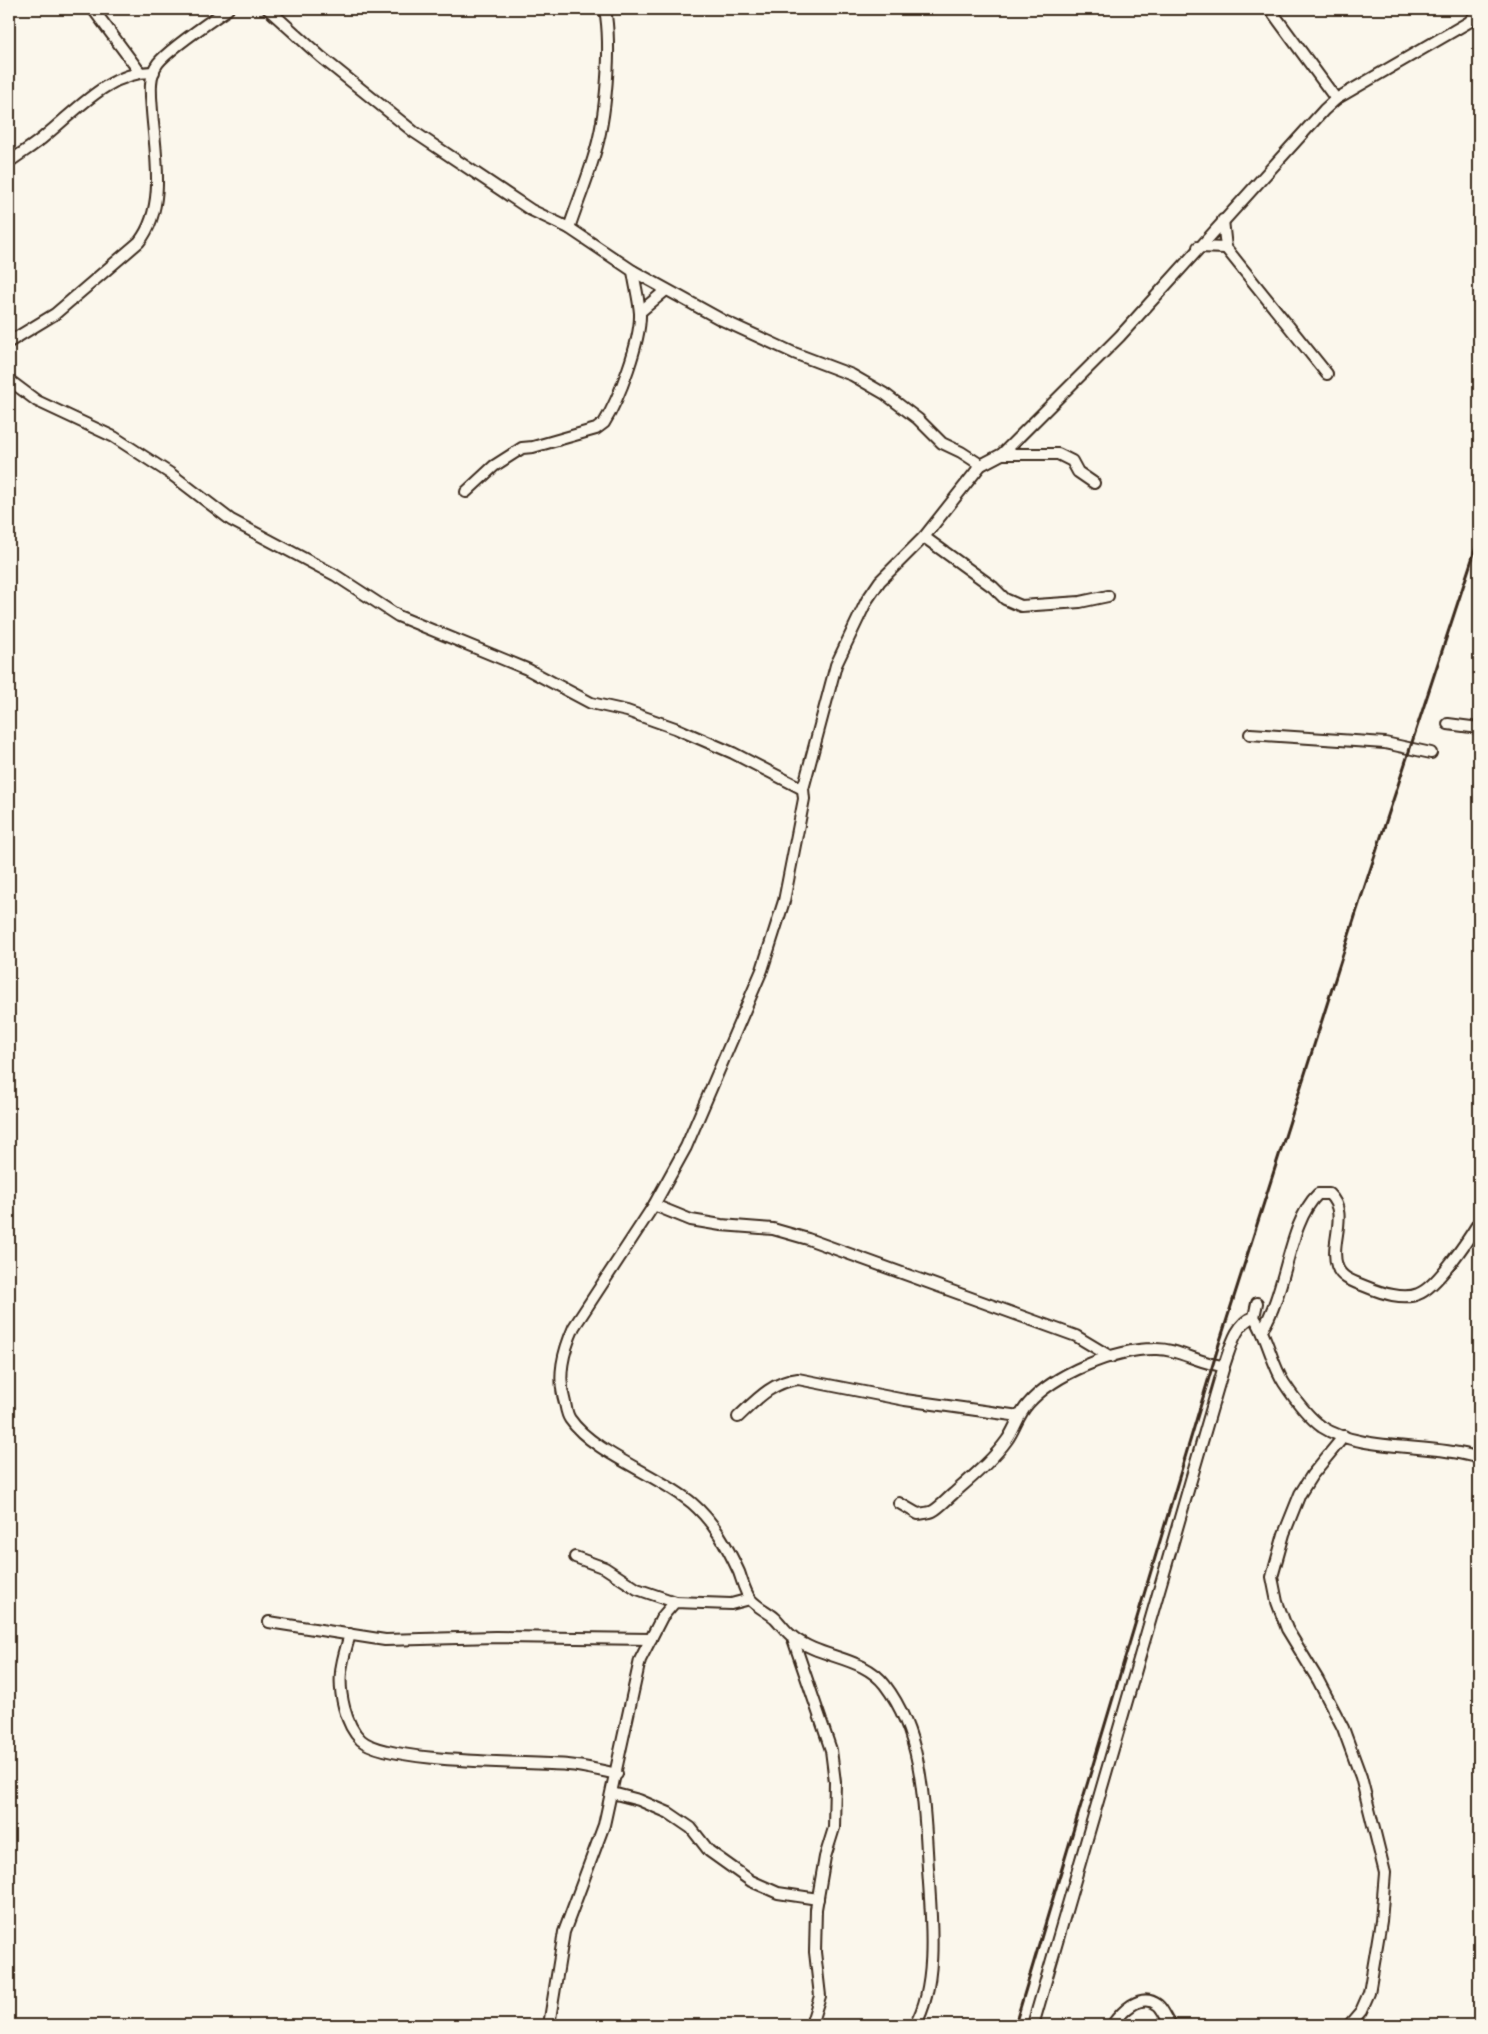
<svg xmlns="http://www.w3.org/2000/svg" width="1488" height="2034" font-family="Itim,sans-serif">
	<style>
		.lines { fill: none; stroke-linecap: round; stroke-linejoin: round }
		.street-casing { stroke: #3b2a1e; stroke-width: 14 }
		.street { stroke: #fbf7ec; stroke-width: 10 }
		.rail { stroke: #3b2a1e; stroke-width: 3 }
	</style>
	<rect width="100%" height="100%" fill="#fbf7ec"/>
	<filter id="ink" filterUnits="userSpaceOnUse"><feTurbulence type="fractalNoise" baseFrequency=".02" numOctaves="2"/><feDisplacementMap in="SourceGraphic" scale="10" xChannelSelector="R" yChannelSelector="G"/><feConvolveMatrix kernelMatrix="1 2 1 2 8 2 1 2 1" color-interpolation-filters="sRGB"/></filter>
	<g filter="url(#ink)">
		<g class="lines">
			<g class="street-casing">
				<g id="street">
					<polyline points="93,9 139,71"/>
					<polyline points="268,9 321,57 414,132 531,210 569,228 633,271 722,320 794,353 852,375 885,394 918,419 942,443 961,452 981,465"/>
					<polyline points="1270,9 1336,99"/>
					<path d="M9 162C21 153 35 145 46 135 78 109 110 71 154 72"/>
					<polyline points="1223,220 1226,248 1327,374"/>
					<path d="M569 228C577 204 587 180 594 156 606 119 612 47 605 9"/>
					<polyline points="1198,247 1226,248"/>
					<polyline points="640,312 666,290"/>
					<path d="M9 342 55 314 139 242C167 207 155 153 152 111 151 96 148 76 158 63 170 48 211 21 228 9"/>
					<polyline points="9,380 37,401 114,437 171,474 231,520 335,575 398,616 527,669 591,703 627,711 675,728 733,753 803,789"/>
					<polyline points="1002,454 1058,454 1072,461 1078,472 1094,483"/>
					<path d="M466 492 494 466 522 448 533 447 596 429 604 423C619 399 641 341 640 313 639 300 635 285 633 271"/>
					<polyline points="924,537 993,587 1005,599 1021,606 1080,602 1108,596"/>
					<polyline points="1448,724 1479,728"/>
					<polyline points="1250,734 1385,743 1431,753"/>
					<polyline points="654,1205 691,1220 721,1225 773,1229 808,1239 1076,1336 1111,1357"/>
					<path d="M1257 1303 1254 1317C1268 1337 1271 1363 1284 1383 1294 1398 1308 1417 1322 1427 1360 1452 1434 1443 1479 1458"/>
					<path d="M1262 1330C1287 1291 1288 1223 1318 1194H1329C1350 1214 1329 1242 1337 1266 1341 1279 1355 1282 1367 1287 1381 1293 1404 1300 1418 1294 1437 1287 1468 1240 1479 1222"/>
					<path d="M738 1417C756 1400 772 1382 798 1379L905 1400 1019 1416"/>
					<polyline points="1344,1436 1312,1475 1300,1494 1284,1534 1272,1577 1277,1602 1287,1629 1318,1680 1343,1728 1361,1777 1385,1873 1381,1921 1369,1993 1361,2011 1349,2025"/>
					<path d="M899 1503 918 1514C923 1513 929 1513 933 1511 940 1507 947 1499 953 1494 972 1477 992 1461 1007 1440 1015 1429 1018 1415 1028 1404 1054 1374 1115 1349 1154 1349 1178 1348 1199 1364 1224 1366"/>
					<polyline points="575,1557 605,1568 637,1589 675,1602"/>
					<polyline points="269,1622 385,1640 495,1637 651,1639"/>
					<path d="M350 1634C347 1646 342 1659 341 1672 339 1692 345 1725 361 1740 386 1763 528 1762 568 1765 584 1766 601 1771 617 1774"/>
					<polyline points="792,1636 831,1750 835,1782 834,1828 825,1857 816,1909 815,1952 820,1996 811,2025"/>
					<polyline points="612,1793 639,1800 669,1813 691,1828 709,1851 751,1881 778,1893 818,1899"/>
					<polyline points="549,2025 564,1932 604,1825 640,1660 662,1617 675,1602 731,1604 750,1599"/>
					<path d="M915 2025C937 1987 932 1926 929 1883 924 1818 927 1740 885 1685 863 1656 821 1659 793 1637 786 1632 781 1624 775 1618 768 1612 757 1607 751 1600 745 1593 742 1580 739 1572 727 1546 714 1522 692 1503 659 1475 593 1453 570 1419 567 1415 566 1408 565 1403 557 1376 563 1352 574 1327L654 1205 686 1147 762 970 784 901 804 799 803 789 836 665 867 600 880 581 924 537 981 465 1002 454 1120 336 1324 110 1336 99 1469 22 1479 11"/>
					<path d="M1033 2025 1224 1366C1230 1349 1236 1322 1254 1317"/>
					<path d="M1112 2025C1121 2013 1140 1991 1158 2005 1163 2009 1167 2020 1171 2025"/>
				</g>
			</g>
			<use href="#street" class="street"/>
			<polyline class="rail" points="1015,2025 1219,1344 1357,910 1479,538"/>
		</g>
	</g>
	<rect width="1488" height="2034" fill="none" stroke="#fbf7ec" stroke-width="30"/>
	<rect x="15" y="15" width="1458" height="2004" fill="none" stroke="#3b2a1e" stroke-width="2" filter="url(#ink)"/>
</svg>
